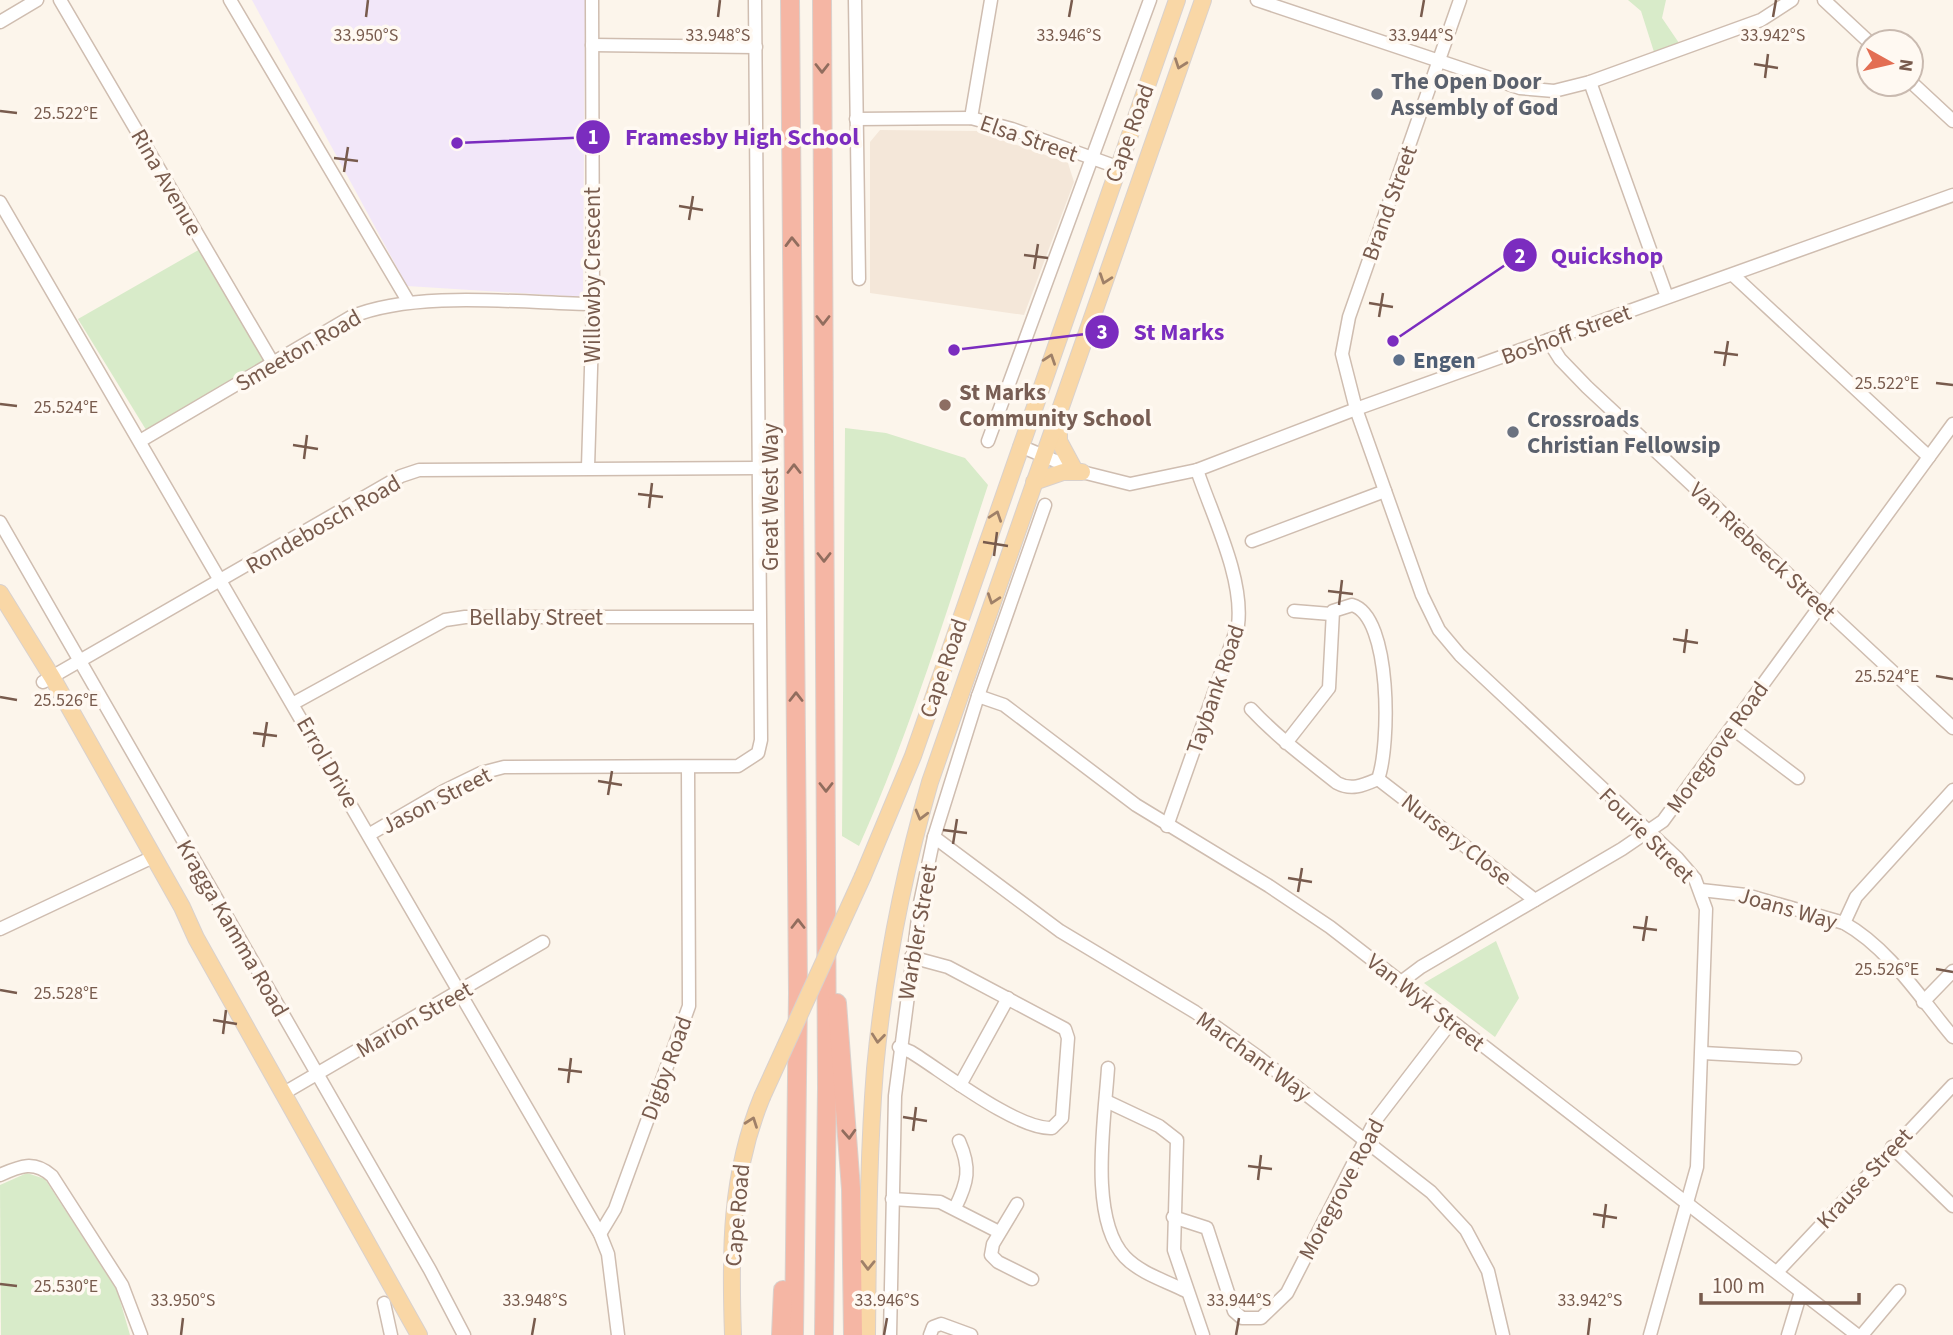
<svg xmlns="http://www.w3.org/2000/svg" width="1953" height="1335" font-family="'Source Sans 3',sans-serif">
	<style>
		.residential { fill: #f4e7d9 }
		.education { fill: #f2e7f9 }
		.green { fill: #d8ebc9 }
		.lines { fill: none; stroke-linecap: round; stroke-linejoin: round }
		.minor-casing { stroke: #cfbdb0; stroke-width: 15 }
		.major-casing { stroke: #d9d1cd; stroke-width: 18 }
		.highway-casing { stroke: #d9d1cd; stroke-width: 20 }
		.minor { stroke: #fff; stroke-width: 12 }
		.major { stroke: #f9d7a6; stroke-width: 16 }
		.highway { stroke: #f5b6a4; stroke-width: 18 }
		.major-bridge-casing { stroke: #d9d1cd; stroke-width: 18; stroke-linecap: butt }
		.major-bridge { stroke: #f9d7a6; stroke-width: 16 }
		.oneway { stroke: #9f8068 }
		.oneway2 { stroke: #916d5e }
		.ticks { fill: none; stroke: #785b4d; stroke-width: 2.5 }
		.worship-dot { fill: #6b7280; stroke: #fff9f2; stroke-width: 2.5 }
		.service-dot { fill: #5c6f8a; stroke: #fff9f2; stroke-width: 2.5 }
		.education-dot { fill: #8d6e63; stroke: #fff9f2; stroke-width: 2.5 }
		.labels { text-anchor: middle; stroke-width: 7; stroke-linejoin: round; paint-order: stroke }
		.worship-label { font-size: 23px; font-weight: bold; fill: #5b616d; stroke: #fff9f2; text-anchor: start }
		.street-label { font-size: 23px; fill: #785b4d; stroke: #fff9f2 }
		.service-label { font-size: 23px; font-weight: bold; fill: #4e5e75; stroke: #fff9f2; text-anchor: start }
		.education-label { font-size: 23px; font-weight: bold; fill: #785e54; stroke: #fff9f2; text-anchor: start }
		.ticks-label { font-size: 18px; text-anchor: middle; fill: #785b4d; stroke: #fff9f2; stroke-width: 7; stroke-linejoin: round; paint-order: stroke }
		.leader { fill: none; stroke: #7b2cbf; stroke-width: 2.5 }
		.callout-dot { fill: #7b2cbf; stroke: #fff9f2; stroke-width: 2.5 }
		.mark-label { font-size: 21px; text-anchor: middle; font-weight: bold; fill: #fff }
		.callout-label { font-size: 24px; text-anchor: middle; font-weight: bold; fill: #7b2cbf; stroke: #fff9f2; stroke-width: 7; stroke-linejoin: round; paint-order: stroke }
	</style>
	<rect width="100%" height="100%" fill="#fcf5eb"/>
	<polygon class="residential" points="880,130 977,131 1068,163 1074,182 1024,315 870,293 870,142"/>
	<polygon class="education" points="252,0 585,0 583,297 407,286"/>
	<g class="green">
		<polygon points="1628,0 1666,0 1662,18 1679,43 1654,52 1641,11"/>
		<polygon points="202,248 267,363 148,433 78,319"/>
		<path d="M845 428 886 433 965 458 988 485C948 607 911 730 859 846L842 836Z"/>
		<polygon points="1496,941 1519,998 1495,1037 1424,983"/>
		<polygon points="27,1173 45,1179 117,1290 130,1335 1,1335 0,1185"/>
	</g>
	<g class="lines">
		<g class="minor-casing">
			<g id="minor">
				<polyline points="60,0 274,365"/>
				<polyline points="230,0 408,301"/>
				<polyline points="855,0 859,279"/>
				<polyline points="1257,0 1520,88 1554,91 1590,82 1761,20 1792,0"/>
				<polyline points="1460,0 1349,317 1342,354 1356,409 1422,595 1439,630 1460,655 1677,858 1695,879 1706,909 1697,1167 1650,1335"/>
				<polyline points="1824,0 1869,42"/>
				<polyline points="0,22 37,0"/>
				<polyline points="592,45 756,47"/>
				<polyline points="1590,82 1667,297"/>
				<polyline points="1911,82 1953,121"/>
				<polyline points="971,118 991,0"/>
				<polyline points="856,119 971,118 1012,129 1117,167"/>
				<polyline points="0,202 600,1234 608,1254 618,1335"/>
				<polyline points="1733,275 1929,457"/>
				<polyline points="1548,340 1560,359 1587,387 1953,728"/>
				<path d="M140 441 351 317C415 290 522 303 593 304"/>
				<polyline points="988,441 1150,0"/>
				<polyline points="1020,446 1082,472 1130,484 1197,470 1356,409 1953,195"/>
				<polyline points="588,467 593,304 592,0"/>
				<polyline points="0,522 430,1270 464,1335"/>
				<polyline points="1252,541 1385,491"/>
				<polyline points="1294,611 1331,614"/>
				<polyline points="43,682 401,476 419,470 757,468"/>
				<polyline points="978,696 1004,705 1136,805 1269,886 1330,927 1857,1335"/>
				<polyline points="294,703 445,620 465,617 759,617"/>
				<path d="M1251 709C1277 737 1307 759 1337 783 1352 791 1364 785 1378 779 1390 747 1392 616 1352 605L1333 611 1329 688 1286 743"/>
				<polyline points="1732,728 1798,778"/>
				<polyline points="1378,779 1535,900"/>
				<path d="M1167 826 1238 625C1244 578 1212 515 1197 470"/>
				<polyline points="370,834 444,791 481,773 504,767 738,766 758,753 761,740 755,0"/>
				<polyline points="934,837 1060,931 1195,1012 1257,1056 1431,1192 1466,1230 1488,1271 1503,1335"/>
				<path d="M1701 890 1746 895 1844 923C1889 948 1921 999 1953 1037"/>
				<polyline points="1844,923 1856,897 1953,790"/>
				<polyline points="0,929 153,857"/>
				<polyline points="1401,982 1421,967 1622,849 1663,821 1953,424"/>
				<polyline points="1923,1002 1953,971"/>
				<path d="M899 1047 911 1052C942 1071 1017 1130 1052 1128L1062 1118 1068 1038 1065 1029 948 967 911 957"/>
				<polyline points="1703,1053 1795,1058"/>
				<path d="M1108 1068C1105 1118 1088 1218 1125 1257 1140 1273 1166 1281 1186 1291"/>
				<polyline points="960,1085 1008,998"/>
				<polyline points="284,1093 543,942"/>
				<polyline points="1106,1101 1159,1126 1177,1140 1174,1250 1203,1335"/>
				<polyline points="1892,1147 1953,1206"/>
				<path d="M0 1175C20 1166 34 1160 52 1176L122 1285 141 1335"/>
				<polyline points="892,1199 940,1202 999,1232"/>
				<polyline points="1017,1204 993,1244 991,1255 998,1262 1032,1279"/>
				<path d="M955 1208C968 1182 971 1168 959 1141"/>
				<polyline points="1173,1217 1207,1228 1234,1311 1242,1318 1261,1318 1287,1293 1375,1121 1451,1022"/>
				<polyline points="600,1234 615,1209 689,1006 688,767"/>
				<polyline points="1777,1272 1953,1085"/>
				<polyline points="384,1303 391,1335"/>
				<polyline points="890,1335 895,1096 920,903 934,837 978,696 1045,505"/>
				<polyline points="930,1335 933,1327 941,1324 971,1335"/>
				<polyline points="1788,1335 1801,1292"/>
				<polyline points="1862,1335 1899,1291"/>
			</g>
		</g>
		<g class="major-casing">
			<g id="major">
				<polyline points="1059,422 1059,441 1073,467"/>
				<polyline points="1034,482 1063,472 1082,472"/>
				<polyline points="0,593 52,677 182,907 196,938 419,1335"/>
				<polyline points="863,876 913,756 1177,0"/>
				<path d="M733 1335C730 1251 730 1175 762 1097"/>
				<path d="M867 1335C868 1246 868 1157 875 1069 884 972 903 875 930 782L1203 0"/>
			</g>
		</g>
		<g class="highway-casing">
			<g id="highway">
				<polyline points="790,0 798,993 794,1335"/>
				<polyline points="822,0 827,1088 824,1335"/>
				<polyline points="837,1003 851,1189 853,1335"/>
				<polyline points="781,1335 783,1290"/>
			</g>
		</g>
		<use href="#minor" class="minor"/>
		<use href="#major" class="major"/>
		<use href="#highway" class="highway"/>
		<g class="major-bridge-casing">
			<polyline id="major-bridge" points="762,1097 863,876"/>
		</g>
		<use href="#major-bridge" class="major-bridge"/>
	</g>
	<defs><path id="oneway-chevron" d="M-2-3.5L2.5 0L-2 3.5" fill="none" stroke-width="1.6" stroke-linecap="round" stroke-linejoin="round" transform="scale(1.75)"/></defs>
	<g class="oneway">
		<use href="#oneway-chevron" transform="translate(1180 64) rotate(110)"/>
		<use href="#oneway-chevron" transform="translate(1105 279) rotate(109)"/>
		<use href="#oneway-chevron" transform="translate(1050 359) rotate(-71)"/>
		<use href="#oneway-chevron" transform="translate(996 516) rotate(-71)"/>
		<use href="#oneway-chevron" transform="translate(993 599) rotate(109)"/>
		<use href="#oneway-chevron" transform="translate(921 815) rotate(105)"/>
		<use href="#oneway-chevron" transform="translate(878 1038) rotate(96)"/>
		<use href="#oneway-chevron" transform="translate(752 1122) rotate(-70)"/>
		<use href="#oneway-chevron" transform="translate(868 1265) rotate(91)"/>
	</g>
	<g class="oneway2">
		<use href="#oneway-chevron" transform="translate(822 68) rotate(90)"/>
		<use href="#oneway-chevron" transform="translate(792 242) rotate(-91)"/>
		<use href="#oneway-chevron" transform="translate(823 320) rotate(90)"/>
		<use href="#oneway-chevron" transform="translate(794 469) rotate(-90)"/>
		<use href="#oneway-chevron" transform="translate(824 557) rotate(90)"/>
		<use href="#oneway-chevron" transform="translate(796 697) rotate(-90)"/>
		<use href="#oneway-chevron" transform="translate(826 787) rotate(90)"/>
		<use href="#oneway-chevron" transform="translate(798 924) rotate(-90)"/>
		<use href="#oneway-chevron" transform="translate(849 1134) rotate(87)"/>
	</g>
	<path class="ticks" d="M366 17 368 0M718 17 720 0M1069 17 1072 0M1421 17 1424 0M1773 17 1776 0M1754 64 1778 68M1765 78 1768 54M0 111 17 113M334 158 358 161M344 172 348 147M679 206 703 210M689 220 693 196M1024 255 1048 258M1034 269 1038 244M1369 303 1393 307M1379 317 1383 293M1714 352 1738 355M1724 366 1728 341M1936 383 1953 385M0 404 17 406M293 445 318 449M304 459 307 435M638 494 663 497M649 508 652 483M983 542 1008 546M994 556 997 532M1328 591 1353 594M1339 605 1342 580M1673 639 1698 643M1684 653 1687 629M1936 676 1953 679M0 697 17 700M253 733 277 736M263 747 267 722M598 781 622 785M608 795 612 771M943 830 967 833M953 844 957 819M1288 878 1312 882M1298 892 1302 868M1633 927 1657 930M1643 941 1647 916M1936 969 1953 972M0 990 17 993M213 1020 237 1024M223 1034 226 1010M558 1069 582 1072M568 1083 571 1058M903 1117 927 1121M913 1131 916 1107M1248 1166 1272 1169M1258 1180 1261 1155M1593 1214 1617 1218M1603 1228 1606 1204M0 1284 17 1286M181 1335 183 1318M532 1335 535 1318M884 1335 887 1318M1236 1335 1239 1318M1588 1335 1590 1318"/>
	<g class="worship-dot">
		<circle cx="1377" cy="94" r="7"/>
		<circle cx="1513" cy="432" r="7"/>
	</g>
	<circle class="service-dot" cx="1399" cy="360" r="7"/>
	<circle class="education-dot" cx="945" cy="405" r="7"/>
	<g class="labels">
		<g class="worship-label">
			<text x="1391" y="89">The Open Door<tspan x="1391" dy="26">Assembly of God</tspan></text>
			<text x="1527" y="427">Crossroads<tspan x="1527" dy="26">Christian Fellowsip</tspan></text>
		</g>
		<g class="street-label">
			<text transform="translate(1129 133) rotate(-70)" y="8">Cape Road</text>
			<text transform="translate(1029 138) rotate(19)" y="8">Elsa Street</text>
			<text transform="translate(167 182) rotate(60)" y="8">Rina Avenue</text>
			<text transform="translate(1389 203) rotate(-70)" y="8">Brand Street</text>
			<text transform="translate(592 275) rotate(-90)" y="8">Willowby Crescent</text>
			<text transform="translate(1566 334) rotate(-20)" y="8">Boshoff Street</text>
			<text transform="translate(298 350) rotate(-30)" y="8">Smeeton Road</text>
			<text transform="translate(770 497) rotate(-90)" y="8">Great West Way</text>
			<text transform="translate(323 524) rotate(-30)" y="8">Rondebosch Road</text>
			<text transform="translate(1763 551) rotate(43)" y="8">Van Riebeeck Street</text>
			<text x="536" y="625">Bellaby Street</text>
			<text transform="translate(943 668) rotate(-71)" y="8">Cape Road</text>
			<text transform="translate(1215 689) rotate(-71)" y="8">Taybank Road</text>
			<text transform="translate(1717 747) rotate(-54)" y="8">Moregrove Road</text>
			<text transform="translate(328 762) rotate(60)" y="8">Errol Drive</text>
			<text transform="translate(436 800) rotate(-27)" y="8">Jason Street</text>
			<text transform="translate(1647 835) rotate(45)" y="8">Fourie Street</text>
			<text transform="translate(1457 839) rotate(38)" y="8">Nursery Close</text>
			<text transform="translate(1788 908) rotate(16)" y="8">Joans Way</text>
			<text transform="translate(233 928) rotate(60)" y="8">Kragga Kamma Road</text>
			<text transform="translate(917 932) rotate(-80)" y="8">Warbler Street</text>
			<text transform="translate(1426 1002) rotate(38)" y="8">Van Wyk Street</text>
			<text transform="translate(414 1019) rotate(-30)" y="8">Marion Street</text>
			<text transform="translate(1254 1056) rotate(36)" y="8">Marchant Way</text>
			<text transform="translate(666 1068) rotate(-70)" y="8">Digby Road</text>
			<text transform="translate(1864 1178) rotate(-47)" y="8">Krause Street</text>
			<text transform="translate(1341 1189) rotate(-62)" y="8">Moregrove Road</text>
			<text transform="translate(737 1215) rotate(-85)" y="8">Cape Road</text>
		</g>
		<g class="service-label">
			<text x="1413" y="368">Engen</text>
		</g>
		<g class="education-label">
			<text x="959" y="400">St Marks<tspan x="959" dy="26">Community School</tspan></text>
		</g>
	</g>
	<g class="ticks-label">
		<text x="366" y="41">33.950°S</text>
		<text x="718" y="41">33.948°S</text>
		<text x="1069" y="41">33.946°S</text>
		<text x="1421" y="41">33.944°S</text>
		<text x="1773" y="41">33.942°S</text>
		<text x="66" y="119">25.522°E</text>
		<text x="1887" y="389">25.522°E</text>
		<text x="66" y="413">25.524°E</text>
		<text x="1887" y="682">25.524°E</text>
		<text x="66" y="706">25.526°E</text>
		<text x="1887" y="975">25.526°E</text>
		<text x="66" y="999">25.528°E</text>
		<text x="66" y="1292">25.530°E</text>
		<text x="183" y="1306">33.950°S</text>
		<text x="535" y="1306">33.948°S</text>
		<text x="887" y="1306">33.946°S</text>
		<text x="1239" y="1306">33.944°S</text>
		<text x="1590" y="1306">33.942°S</text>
	</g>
	<path class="leader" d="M457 143L593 137M1393 341L1520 255M954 350L1102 332"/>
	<g class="callout-dot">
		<circle cx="457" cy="143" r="7"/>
		<circle cx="1393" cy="341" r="7"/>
		<circle cx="954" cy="350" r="7"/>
		<circle cx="593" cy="137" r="18"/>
		<circle cx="1520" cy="255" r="18"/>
		<circle cx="1102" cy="332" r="18"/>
	</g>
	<g class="mark-label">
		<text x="593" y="144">1</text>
		<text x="1520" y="263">2</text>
		<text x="1102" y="339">3</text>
	</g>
	<g class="callout-label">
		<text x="742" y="145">Framesby High School</text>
		<text x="1607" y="264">Quickshop</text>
		<text x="1179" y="340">St Marks</text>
	</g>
	<g transform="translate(1890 63) rotate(98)"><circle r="33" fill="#fff9f2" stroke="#c9bab0" stroke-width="2"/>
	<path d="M0-5L12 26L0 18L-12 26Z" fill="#e36e53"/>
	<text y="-10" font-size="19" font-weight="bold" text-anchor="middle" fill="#785b4d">N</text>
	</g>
	<path d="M1701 1293v10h158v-10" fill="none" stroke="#785b4d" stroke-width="3.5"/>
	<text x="1712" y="1293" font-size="21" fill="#785b4d" stroke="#fff9f2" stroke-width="5" paint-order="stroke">100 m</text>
</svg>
